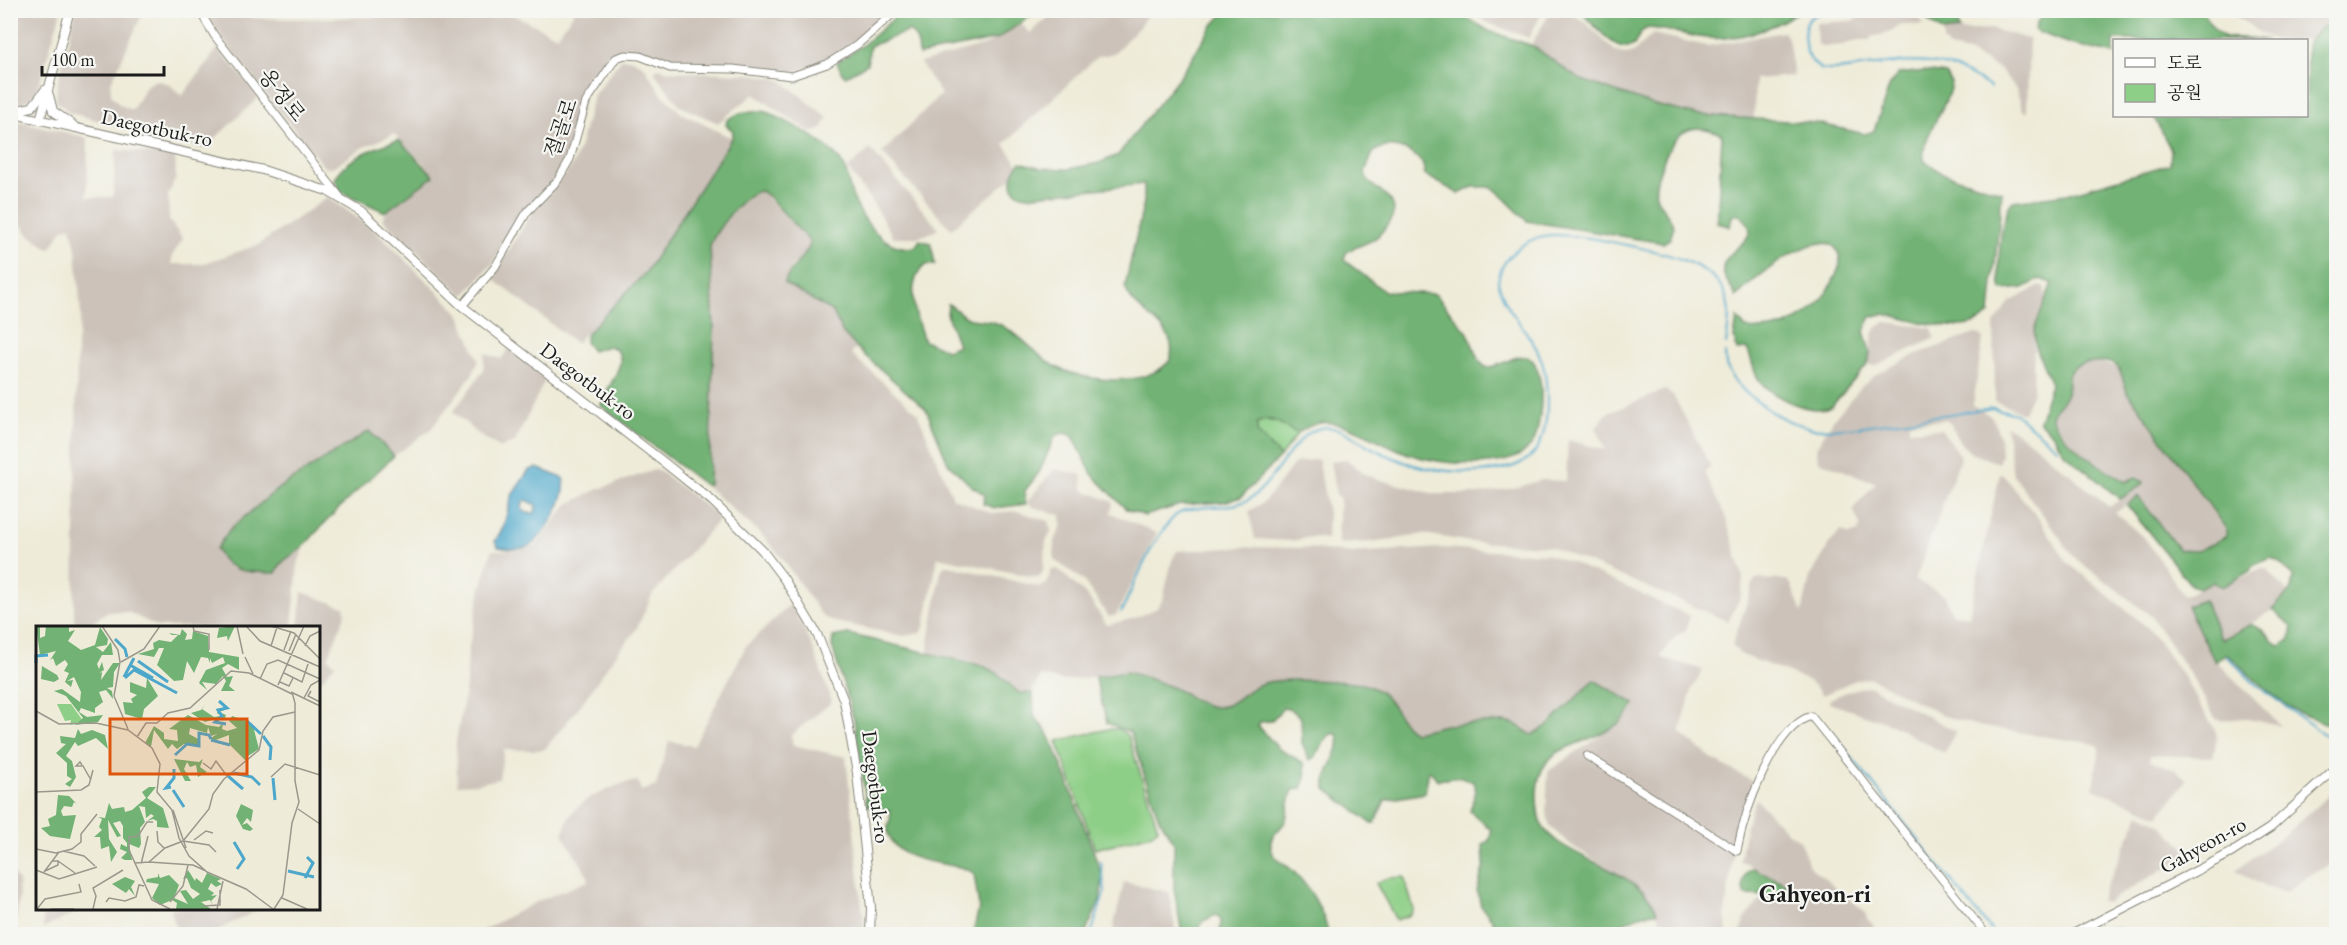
<svg xmlns="http://www.w3.org/2000/svg" width="2347" height="945" font-family="'EB Garamond','Noto Serif KR',serif">
	<style>
		.industrial { fill: #ccc2b9 }
		.green { fill: #8ecf87; stroke: #557652; stroke-width: 1.5 }
		.forest { fill: #72b274; stroke: #476748; stroke-width: 1.5 }
		.water { fill: #4da7cb; stroke: #346274; stroke-width: 1.5; fill-rule: evenodd }
		.lines { fill: none; stroke-linecap: round; stroke-linejoin: round }
		.stream { stroke: #4da7cb; stroke-width: 2 }
		.minor-casing { stroke: #85847a; stroke-width: 9 }
		.tertiary-casing { stroke: #85847a; stroke-width: 10 }
		.minor { stroke: #fff; stroke-width: 7 }
		.tertiary { stroke: #fff; stroke-width: 8 }
		.labels { text-anchor: middle; stroke-width: 4.5; stroke-linejoin: round; paint-order: stroke }
		.street-label { font-size: 21px; fill: #1c1c1c; stroke: #f6f6f2 }
		.quarter-label { font-size: 24px; font-weight: bold; fill: #1c1c1c; stroke: #f6f6f2 }
		.inset-river { fill: none; stroke: #4da7cb; stroke-width: 3 }
		.inset-road { fill: none; stroke: #9a988d; stroke-width: 1.5 }
		.view { fill: #de560d; fill-opacity: 0.15; stroke: #de560d; stroke-width: 3 }
		.inset-edge { fill: none; stroke: #1c1c1c; stroke-width: 3 }
	</style>
	<rect width="100%" height="100%" fill="#f6f6f2"/>
	<filter id="ink" filterUnits="userSpaceOnUse"><feTurbulence type="fractalNoise" baseFrequency=".0167" numOctaves="2"/><feDisplacementMap in="SourceGraphic" scale="12" xChannelSelector="R" yChannelSelector="G"/><feConvolveMatrix kernelMatrix="1 2 1 2 8 2 1 2 1" color-interpolation-filters="sRGB"/></filter>
	<filter id="wash" filterUnits="userSpaceOnUse"><feTurbulence type="fractalNoise" baseFrequency=".008" numOctaves="4" result="noise"/><feDisplacementMap in="SourceGraphic" scale="24" xChannelSelector="R" yChannelSelector="G"/><feGaussianBlur stdDeviation="1.35" result="paint"/><feColorMatrix in="noise" values="0 0 0 0 0 0 0 0 0 0 0 0 0 0 0 0 0 1.4 0 .05"/><feComposite in="paint" operator="in"/></filter>
	<g filter="url(#wash)">
		<rect width="100%" height="100%" fill="#eeebd8"/>
		<g class="industrial">
			<polygon points="11,10 61,11 37,91 29,100 18,103 11,103"/>
			<polygon points="144,10 111,83 111,95 119,104 132,110 147,85 156,80 169,84 182,96 218,48 259,97 204,149 70,113 56,101 57,85 76,11"/>
			<polygon points="388,10 510,13 557,36 575,11 891,11 847,48 826,61 797,71 782,71 750,66 673,64 631,49 611,56 586,93 568,155 556,177 518,217 494,262 464,296 382,219 390,209 433,176 424,163 394,134 364,147 335,166 325,168 226,44 206,13 240,12 255,18 294,19 370,17 384,15"/>
			<polygon points="1056,11 1149,11 1140,26 1114,53 1097,57 1004,144 1018,164 1012,177 951,229 882,153 941,94 920,63 986,45 1021,24 1030,33"/>
			<polygon points="1469,11 1543,11 1529,38 1488,23"/>
			<polygon points="1551,11 1567,11 1585,22 1615,51 1624,54 1633,53 1653,34 1707,46 1783,32 1788,38 1794,76 1755,79 1754,120 1698,115 1651,104 1579,79 1531,45"/>
			<polygon points="1915,11 1924,25 1902,25 1884,34 1871,37 1870,40 1857,40 1843,45 1822,47 1817,43 1816,23 1852,21 1869,11"/>
			<polygon points="2228,11 2330,11 2336,17 2336,23 2320,28 2307,43 2306,40 2271,40"/>
			<polygon points="1991,29 2029,39 2027,113 2022,109 2017,91 2001,70 1968,52 1949,48 1943,41 1943,32"/>
			<polygon points="621,59 631,59 644,66 662,94 681,113 732,138 646,272 576,343 492,278 528,219 572,166 579,149 593,96"/>
			<polygon points="658,68 669,71 750,74 774,78 782,81 828,118 822,128 812,133 754,94 718,123 680,106 654,72"/>
			<polygon points="11,119 85,137 88,141 87,197 113,197 116,150 175,156 176,178 168,195 169,220 183,239 172,256 172,264 202,264 258,245 328,197 377,232 459,313 479,361 471,376 431,429 394,456 369,431 280,487 230,529 229,568 275,573 278,565 304,546 298,564 292,627 158,627 128,612 108,611 86,627 74,621 77,344 81,316 76,249 71,226 63,229 50,249 29,235 12,213"/>
			<polygon points="870,149 938,228 935,231 919,237 893,237 874,205 849,171 848,168"/>
			<polygon points="761,191 810,242 810,250 791,267 784,283 833,312 843,333 857,347 851,354 917,412 953,498 991,513 1017,511 1049,521 1051,531 1046,541 1043,571 1039,578 938,557 925,625 921,633 903,636 831,621 822,616 782,558 762,535 706,486 710,457 714,329 710,246 714,236 746,197"/>
			<polygon points="2044,286 2046,297 2034,330 2033,392 2024,412 2019,412 1995,401 1994,324 2010,302 2038,287"/>
			<polygon points="1885,322 1932,328 1935,338 1875,366 1868,364 1873,335 1876,328"/>
			<polygon points="1975,334 1981,335 1983,338 1973,405 1992,417 2000,437 2001,456 1998,463 1971,453 1961,444 1951,424 1946,420 1909,422 1909,430 1941,429 1961,456 1915,580 1945,596 1952,614 1969,616 2000,473 2005,477 2043,524 2067,562 2147,627 2182,674 2215,730 2217,736 2213,757 2150,755 2150,761 2176,770 2187,780 2159,816 2093,788 2100,747 2095,744 1979,726 1944,716 1871,678 1855,680 1823,695 1809,681 1740,654 1732,645 1755,579 1787,580 1791,584 1802,613 1810,577 1830,544 1840,530 1849,535 1858,532 1860,525 1853,509 1876,483 1819,461 1816,448 1833,420 1860,388 1878,373 1917,354"/>
			<polygon points="509,349 546,378 515,442 501,448 482,437 453,412 483,371 485,353 501,359"/>
			<polygon points="2099,362 2119,369 2127,391 2227,533 2198,551 2179,550 2138,496 2115,512 2147,541 2184,596 2212,582 2222,587 2262,568 2267,569 2289,594 2272,610 2227,639 2220,637 2206,603 2210,655 2280,725 2242,718 2220,721 2215,718 2194,680 2151,616 2076,559 2013,475 2006,425 2030,441 2109,507 2142,485 2126,482 2086,455 2069,441 2052,418 2053,410 2067,392 2068,373 2082,364"/>
			<polygon points="1665,390 1673,395 1711,467 1704,471 1726,518 1743,577 1741,596 1728,621 1549,546 1471,542 1424,534 1385,541 1342,544 1338,542 1340,497 1336,495 1330,461 1346,459 1364,473 1377,479 1435,494 1479,494 1519,487 1540,480 1566,481 1568,440 1606,450 1596,428 1606,414"/>
			<polygon points="1318,459 1328,513 1327,539 1312,537 1291,541 1255,539 1249,511 1264,502 1295,463"/>
			<polygon points="657,469 711,510 718,516 718,521 652,595 635,632 614,657 580,706 544,750 504,750 499,779 476,784 457,785 456,742 466,685 468,651 481,588 492,550 518,551 535,546 568,504 599,489"/>
			<polygon points="1054,469 1082,475 1083,490 1113,502 1111,513 1157,533 1116,615 1109,617 1083,580 1054,560 1055,541 1062,525 1061,515 1033,507 1027,502"/>
			<polygon points="1247,547 1310,548 1347,553 1441,548 1545,554 1571,562 1690,616 1685,632 1677,635 1660,657 1703,670 1692,689 1680,733 1714,760 1754,782 1743,808 1735,840 1725,913 1727,934 1707,934 1661,922 1651,902 1624,878 1571,845 1550,827 1546,810 1548,771 1602,735 1634,704 1594,680 1536,734 1528,733 1510,722 1503,722 1445,725 1420,732 1410,730 1384,695 1361,684 1266,682 1252,688 1228,705 1211,707 1179,690 1127,672 1063,681 1041,676 1031,692 1019,693 991,670 927,654 941,571 945,565 1040,587 1047,584 1051,570 1058,569 1088,597 1107,625 1135,618 1157,608 1163,599 1172,560 1177,551"/>
			<polygon points="302,592 344,607 346,613 328,658 335,664 318,684 318,627 299,627"/>
			<polygon points="791,604 811,643 832,702 791,735 793,745 846,757 865,934 475,934 538,901 588,881 588,876 563,835 567,821 575,809 589,798 621,784 638,781 641,791 656,786 669,741 694,746 746,646"/>
			<polygon points="1871,687 1956,731 1944,753 1891,724 1829,703 1830,699 1844,693 1859,688"/>
			<polygon points="2330,794 2336,801 2336,862 2308,876 2287,892 2265,887 2236,870 2284,835"/>
			<polygon points="1756,799 1788,833 1800,840 1809,866 1862,909 1879,934 1739,934 1746,917 1763,897 1789,890 1762,871 1740,861 1746,825"/>
			<polygon points="2140,813 2160,824 2185,848 2186,856 2106,903 2100,900"/>
			<polygon points="13,874 18,880 19,897 17,915 11,934 10,875"/>
			<polygon points="1124,882 1169,892 1176,934 1112,934"/>
			<polygon points="43,908 85,908 43,929"/>
			<polygon points="170,908 262,908 218,930 220,934 178,934"/>
		</g>
		<g class="green">
			<polygon points="1266,420 1281,423 1298,433 1280,457 1257,432 1257,423"/>
			<polygon points="1108,729 1119,729 1128,736 1158,828 1152,834 1095,849 1057,741"/>
			<polygon points="1404,877 1414,910 1410,915 1396,920 1376,883 1388,878"/>
		</g>
		<g class="forest">
			<path d="M2203 10C2220 50 2234 33 2267 40H2114V54L2067 43 2035 31 2036 24 2045 11Z"/>
			<path d="M902 11V10L1038 11 997 39 919 55C919 45 917 37 909 31L870 46 867 64 846 76 843 75 837 62 864 44Z"/>
			<path d="M1226 11H1456L1489 31 1533 46 1579 79 1651 104 1698 115 1817 123 1865 134 1874 131 1890 84 1898 74 1925 71 1946 74 1951 82C1949 107 1920 137 1924 160L1942 173 2002 192 1990 313C1968 340 1910 318 1882 314L1871 317 1864 331 1870 352 1868 364 1832 406C1811 416 1773 398 1759 380 1752 371 1753 359 1747 349L1737 350 1734 338 1737 318 1746 328C1783 336 1818 313 1833 281 1837 273 1842 264 1839 255 1827 216 1749 283 1736 297 1733 289 1724 279 1723 272 1719 248 1773 239 1738 214L1732 216 1730 227 1717 222 1722 135C1688 117 1671 137 1661 168 1658 176 1654 186 1656 195 1659 207 1671 215 1674 227L1670 239 1663 243 1527 221 1496 190 1489 187H1473L1459 194 1425 175C1424 171 1424 165 1421 162 1411 148 1386 141 1373 153L1365 172C1368 196 1418 194 1379 235 1371 244 1356 245 1346 253L1344 260 1384 291 1435 294 1468 333 1478 359 1485 367C1503 369 1514 350 1532 359 1544 377 1542 401 1539 421 1538 432 1535 443 1527 450 1504 471 1439 464 1412 455 1384 446 1360 427 1332 423 1318 421 1309 426 1298 433 1284 429 1273 413 1257 423V432L1280 457 1241 497 1224 502 1180 505 1145 516 1126 509 1092 474 1072 435 1063 433 1055 436 1040 471 1024 492 1026 504 995 508 983 504 985 495 970 485 948 463 926 409 863 354 843 333 833 312 784 283C789 268 811 252 810 242L770 198 761 191C744 192 715 231 710 246L714 329 709 485 706 486 601 406C602 390 638 356 609 346L592 351 585 342 587 333 646 272 732 138 733 131 726 125 727 120C738 112 754 109 767 112 792 124 821 138 840 160 849 171 847 183 852 195 861 219 885 253 915 247L920 240 931 243 935 264 925 265C904 284 916 318 924 341L947 350 958 345 947 315 948 304C956 308 963 318 971 319 984 321 994 320 1006 328 1024 338 1036 355 1053 365 1081 382 1148 389 1170 360 1181 323 1131 315 1125 286L1144 202V184L1027 196C1007 194 1009 172 1021 162L1042 168 1068 169 1099 163 1118 155 1182 73 1211 27Z"/>
			<path d="M1579 11H1799C1777 28 1736 41 1707 38 1687 36 1668 29 1648 28L1642 31 1634 45C1615 56 1593 21 1579 11Z"/>
			<polygon points="1921,11 1948,11 1957,21 1959,30 1943,32 1927,20"/>
			<path d="M2336 23V730C2324 720 2311 719 2298 712 2272 697 2250 676 2229 655L2225 654 2215 662 2187 606 2204 600 2220 637 2223 639 2252 624C2266 627 2269 643 2281 646L2290 639 2292 626 2272 610 2291 590 2293 577 2280 562 2271 558 2252 566 2250 571 2222 587 2212 582 2199 588 2191 585 2127 505 2138 496 2179 550 2198 551 2226 536V529L2127 391C2124 384 2122 373 2118 368 2109 357 2082 362 2072 369 2065 377 2069 384 2067 393 2064 403 2053 406 2052 418 2065 447 2100 465 2126 482L2135 477 2143 482 2142 485 2120 499 2064 453 2054 436 2039 421 2051 384 2036 348 2034 330 2052 283 2040 279 2023 288 2003 290C1994 279 2001 210 2013 201L2067 194 2170 164 2171 150 2153 116H2306L2307 43 2320 28Z"/>
			<path d="M399 140 434 176 385 212 341 192 335 179C345 158 378 146 399 140Z"/>
			<path d="M369 431 394 456C363 485 332 513 305 545 295 556 281 557 276 573 249 571 229 576 216 549L230 529 280 487Z"/>
			<path d="M848 634 983 666 997 673 1019 693H1033L1034 716 1048 733 1057 753 1103 877 1100 901 1085 934H973L979 907 974 874C961 859 899 870 888 833 886 825 893 819 890 811L867 806 854 720 832 646 833 637Z"/>
			<path d="M1127 672C1142 676 1157 681 1171 687 1186 692 1200 707 1217 707 1235 707 1245 689 1261 684 1279 677 1342 681 1362 684 1395 690 1397 726 1415 732L1445 725 1503 722 1515 724 1532 735 1547 726 1594 680 1635 704C1604 760 1523 724 1539 817 1546 857 1643 866 1657 913L1643 914 1600 934H1493V921L1481 906 1477 891 1484 865 1483 845 1490 839 1491 830 1470 811 1476 791 1473 782 1462 777 1438 780 1429 770 1425 793 1385 800 1375 823H1371L1326 789C1323 770 1344 751 1337 734H1331C1321 741 1319 758 1309 760L1302 743 1301 718 1292 710 1283 708 1271 721 1260 722 1258 726 1279 749 1304 763 1306 774 1302 789 1293 790C1288 801 1289 812 1285 822 1281 829 1273 833 1271 841 1268 858 1286 863 1295 873 1312 890 1323 912 1329 934H1220L1221 919 1216 915 1203 921 1197 934H1182L1174 889V843L1158 816 1130 732 1107 723 1095 677Z"/>
			<path d="M1753 868 1786 884 1788 890 1770 896 1746 895C1740 887 1743 872 1753 868Z"/>
		</g>
		<path class="water" d="M537 468 563 478C571 494 543 541 527 547 518 550 507 549 498 547L495 541 503 528 512 495 529 470ZM526 500 536 505 535 513H527L522 509 523 502Z"/>
		<g class="lines">
			<g class="stream">
				<path d="M1826 10 1811 17C1799 30 1804 60 1821 69 1836 72 1852 68 1867 66 1917 60 1949 57 1991 88"/>
				<polyline points="1725,353 1726,365 1733,379 1746,393 1771,412 1791,422 1814,429 1849,428 1993,408 2016,414 2057,448"/>
				<path d="M1121 612C1136 582 1150 542 1174 517 1190 501 1229 513 1251 498 1275 482 1294 433 1321 428 1342 424 1357 441 1374 449 1384 454 1394 458 1404 462 1434 473 1510 481 1534 453 1548 435 1548 404 1546 382 1543 337 1507 321 1498 282 1499 260 1523 240 1544 236 1569 231 1657 250 1683 260 1696 265 1709 272 1718 282 1733 301 1729 322 1726 344"/>
				<polyline points="2227,656 2255,684 2336,743"/>
				<polyline points="1831,732 1991,930"/>
				<polyline points="2110,928 2150,934"/>
				<polyline points="1091,934 1105,891 1101,862"/>
				<polyline points="2097,934 2101,933"/>
				<polyline points="2198,934 2206,931 2222,934"/>
			</g>
		</g>
	</g>
	<g filter="url(#ink)">
		<g class="lines">
			<g class="minor-casing">
				<g id="minor">
					<polyline points="199,10 214,35 340,197"/>
					<polyline points="462,306 495,267 527,212 558,180 570,159 586,102 616,58 625,55 640,56 670,68 733,69 792,76 827,64 857,45 897,10"/>
					<path d="M1587 756 1737 851C1744 814 1772 729 1811 716L1986 934"/>
				</g>
			</g>
			<g class="tertiary-casing">
				<g id="tertiary">
					<polyline points="49,95 53,111 73,125"/>
					<polyline points="13,111 32,107 45,90"/>
					<polyline points="10,113 263,170 327,191 361,211 462,306 666,464 712,501 762,550 784,579 817,634 844,701 857,773 871,908 870,934"/>
					<polyline points="40,120 70,10"/>
					<polyline points="2073,934 2231,853 2270,828 2336,768"/>
				</g>
			</g>
			<use href="#minor" class="minor"/>
			<use href="#tertiary" class="tertiary"/>
		</g>
	</g>
	<g class="labels">
		<g class="street-label">
			<text transform="translate(282 95) rotate(52)" y="7">옹정로</text>
			<text transform="translate(157 128) rotate(12)" y="7">Daegotbuk-ro</text>
			<text transform="translate(561 128) rotate(-71)" y="7">절골로</text>
			<text transform="translate(588 381) rotate(37)" y="7">Daegotbuk-ro</text>
			<text transform="translate(876 787) rotate(83)" y="7">Daegotbuk-ro</text>
			<text transform="translate(2203 845) rotate(-29)" y="7">Gahyeon-ro</text>
		</g>
		<g class="quarter-label">
			<text x="1815" y="902">Gahyeon-ri</text>
		</g>
	</g>
	<g transform="translate(36 626)">
		<rect width="284" height="284" fill="#eeebd8"/>
		<path d="M21 78H35L47 95 34 99 35 94 29 95Z" fill="#8ecf87"/>
		<path d="M0 0H4V12L9 10 10 0H33V6L39 4 32 15 45 24 59 19 64 1 72 13 71 19 60 21 67 26 75 16 77 29H66L61 38 63 43 66 36 68 44 63 47 66 46 65 54 77 37H84L78 46 77 61 71 62 76 65 77 73 70 64 63 66 67 76 59 82V87L45 82 43 86 51 91 67 89 62 96 39 99 47 92 30 70 18 65 26 63 44 76 45 66 38 51 31 55 37 54 35 61 29 56 33 47 28 45 32 38 29 34 20 40 17 32 14 34 20 25 4 29ZM199 0 192 15 191 10 181 12 183 2ZM146 3 151 8 149 14 156 13 157 5 172 10 173 26 203 31V44L192 38 186 42 191 51 197 50 193 60 199 65H185L190 55 187 50 180 58 166 56 171 64 163 57 170 44 189 37 187 31 176 37 174 32V37L172 32 165 31 158 47 151 35 147 54 138 55 121 39 128 22H123L118 31 102 28 118 23 117 17 123 14 135 16 142 9H136L133 7 144 9ZM6 40 21 49 23 53 18 56 5 53ZM111 52 122 70 108 83 106 93 89 88 87 76 97 77 95 73 101 69 94 66V56L110 62ZM170 77 166 83 178 91 185 90 181 87 182 84 191 83 183 86 190 89 188 95 185 91 169 96 155 87 165 84ZM152 89 170 99 183 101 187 97 186 103 191 105 201 102 193 95 196 90 211 95 217 100 223 123 212 130 211 136 193 118V109L177 115 175 112 181 108 175 110 172 101 171 107 154 102 153 108 164 114 161 120 148 118 141 123 136 118 132 123 118 104 115 121 109 117 118 100 128 107V113L142 115 141 104 133 103ZM42 103 45 108 56 104 69 109 72 123 60 112 42 120 39 116 30 130 36 135 40 151 34 161 29 158 36 153 31 150V137L20 127 30 118 25 117 24 110 39 112ZM138 133 163 136 167 133 164 141 171 146 162 151 160 139 154 141 151 136 148 143 155 155H149ZM113 161H120L111 172 127 182 133 202 121 201V195L117 193 111 195 118 190 115 188 110 192 109 181 103 180 109 196 104 202 105 218 103 222 93 218 96 234H89L85 232 91 226 84 223 85 218 91 221V217L87 212V200L84 195 77 197 85 210 81 211 72 194 73 213 81 226 75 236 73 220 65 223 64 211H58L66 204 63 201 66 193 62 191 69 192 73 177 76 183 88 181 89 186 96 184 110 172 106 166ZM22 169 33 170 41 178 38 176 36 181 28 180 25 185 27 190 40 189 34 213 14 210 5 202 14 200 12 193 20 189ZM205 178 217 184 215 196 211 192 206 199 211 197 217 203 214 205 207 203 200 190ZM152 244 159 255 160 252 166 257 171 247 185 253 181 255 186 258 180 261 175 257 172 263 178 267 175 270 181 269 175 275 177 280 174 274 165 276 175 283H140L141 277 136 274 124 279 116 272 123 258 110 256 111 253 122 251V247L124 252 133 249 143 259 138 272 152 278 144 265 150 264 157 273 164 268 155 262 151 252 147 253ZM89 251 99 255 95 261 99 270 93 263 90 267 76 258Z" fill="#72b274"/>
		<path class="inset-river" d="M79 13 89 23 91 31M102 35 132 56M0 37V30L12 29M94 39 117 52M88 51 98 32M89 52 98 44 141 67M183 75 191 82 182 84 186 90 179 96 190 98M211 95 225 108M227 110 235 121 234 134M175 114 194 119M139 129 151 118 163 120V107L173 109 175 113M198 147 216 151 224 159M192 150 207 163M237 152 239 174M135 161 130 162 138 152V143M137 164 148 181M198 216 208 233 201 243M252 245 278 251M269 252 277 237 271 231"/>
		<path class="inset-road" d="M66 0 82 24 84 36 78 70 92 103M157 0 158 5 173 8V24M201 0 207 28M210 0 224 15 284 41M235 0 258 7 284 33M235 20 241 1M269 20 274 10 284 5M248 24 255 5M253 25 260 8M209 31 217 48M85 36 108 23 124 0M248 47 266 56 272 38M224 53 231 38 242 34 284 53M244 56 253 60 257 52M242 59 268 0M275 65 272 70 284 76M255 66 284 80M268 72 275 59 284 54M0 85 23 98 60 97 92 104 116 122 124 138 121 166 136 184 143 212 153 230 171 246 210 263 237 283M101 111 110 97H121L132 87 154 82 195 45 213 47 256 68M167 137 175 143 180 135 191 150M46 139 44 136 40 140H47L55 154M235 151 249 138 284 149M0 166 45 164 53 159 57 144M262 183 284 198M137 184 150 222M117 196H111L102 210 93 211V224L116 274 134 283M121 205 122 216 128 222M158 214 170 205 177 207M147 215 173 219 180 226M0 223 20 227 36 223 45 216V208L61 188M27 225 48 230 59 240M22 235 39 247M113 236 157 239 170 245M99 237 113 236 129 222 147 215 173 183 177 168 188 153 223 124 227 105 237 91 259 86M105 238 112 210M0 244 23 253 61 241M9 245 22 239V235H16M8 246 23 226M246 272 271 283M70 276 73 272 89 275 100 271 103 259 108 260M134 276 147 260 152 239M167 280 184 279V264M1 283 9 273 45 266 43 258M15 283H38M57 283 60 270 57 262 87 244M181 283 187 255M238 283 247 269 256 197 263 176 259 155V77L256 66"/>
		<path class="view" d="M74 93H211V148H74Z"/>
		<rect width="284" height="284" class="inset-edge"/>
	</g>
	<rect width="2347" height="945" fill="none" stroke="#f6f6f2" stroke-width="36"/>
	<rect x="2113" y="39" width="195" height="78" fill="#f6f6f2" stroke="#9f9f9c" stroke-width="1.5"/>
	<rect x="2125" y="58" width="30" height="9" fill="#ffffff" stroke="#9f9f9c" stroke-width="1.5"/>
	<text x="2167" y="69" font-size="18" fill="#1c1c1c">도로</text>
	<rect x="2125" y="84" width="30" height="18" fill="#8ecf87" stroke="#9f9f9c" stroke-width="1.5"/>
	<text x="2167" y="99" font-size="18" fill="#1c1c1c">공원</text>
	<path d="M42 66v9h122v-9" fill="none" stroke="#1c1c1c" stroke-width="3"/>
	<text x="51" y="66" font-size="18" fill="#1c1c1c" stroke="#f6f6f2" stroke-width="4.5" paint-order="stroke">100 m</text>
</svg>
